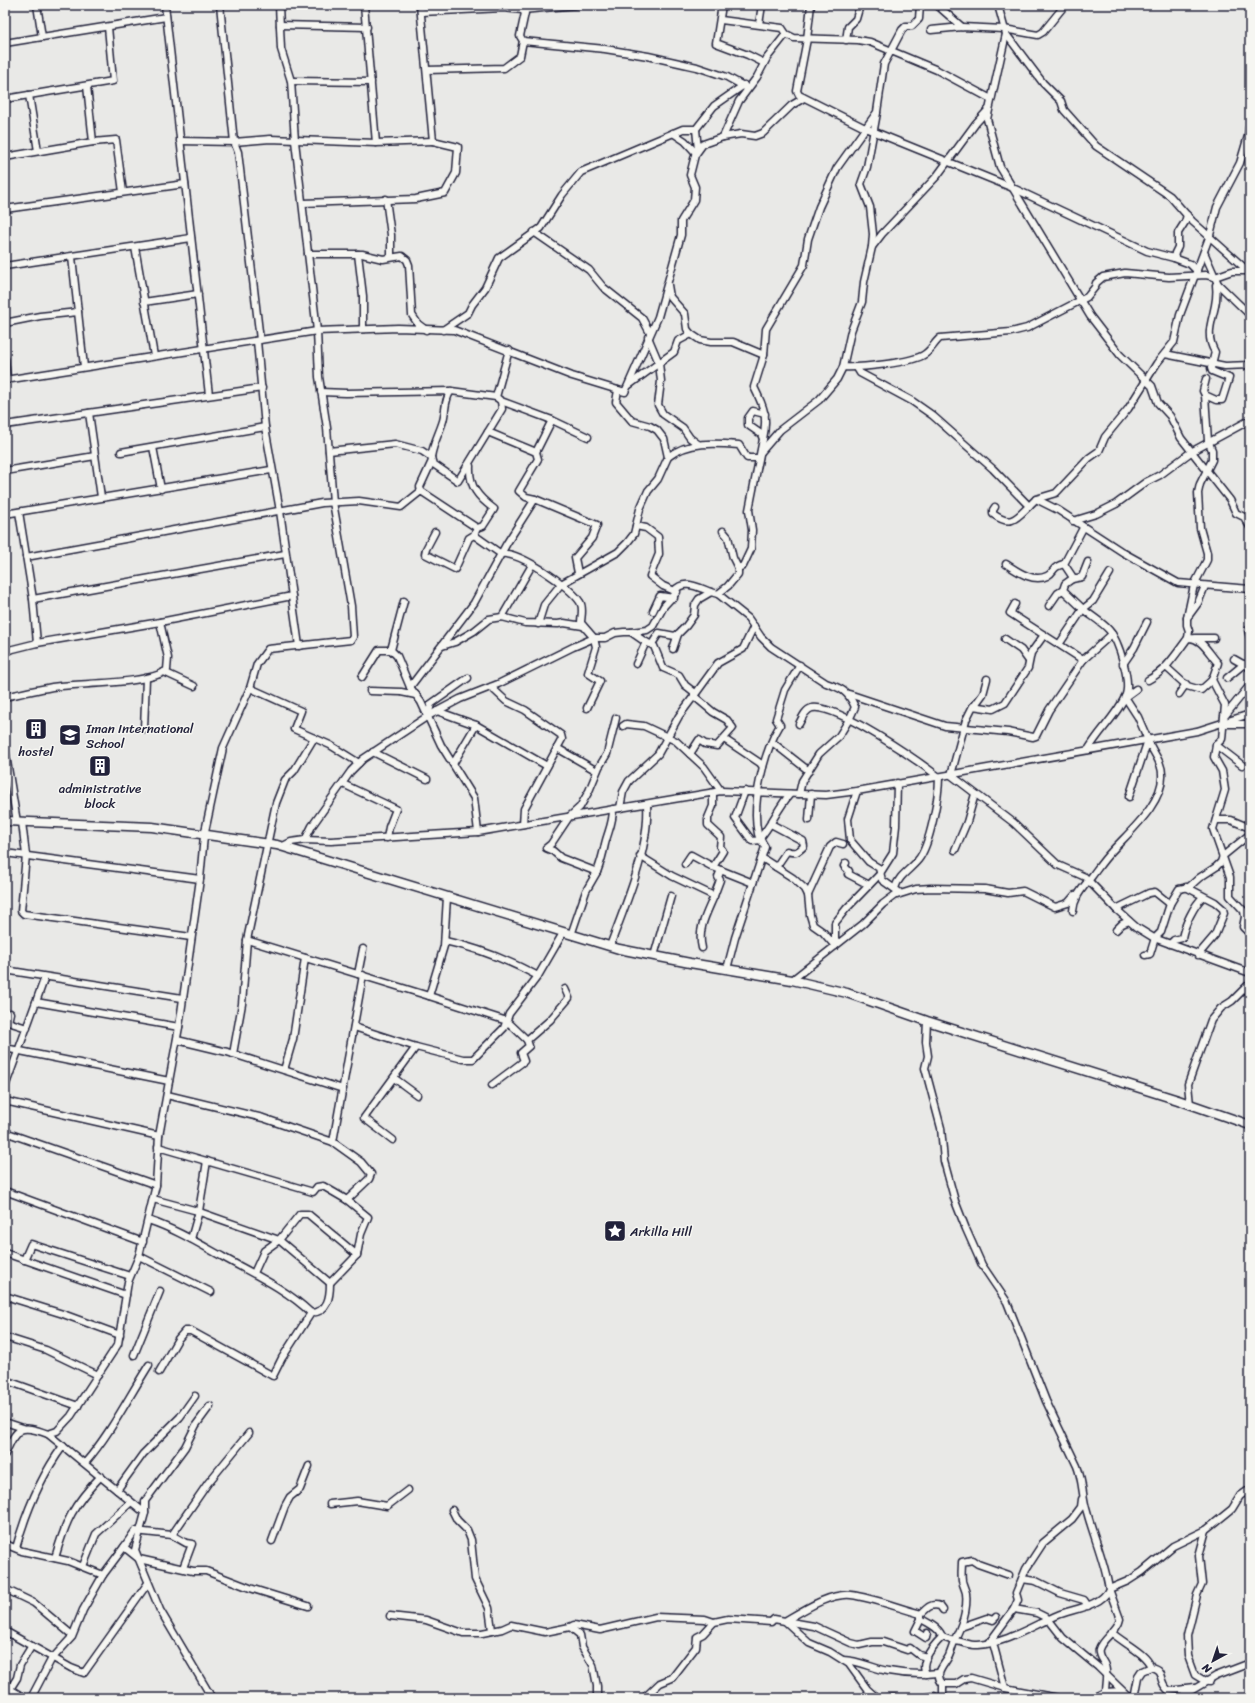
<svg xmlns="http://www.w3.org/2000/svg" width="1255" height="1703" font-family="Sriracha,sans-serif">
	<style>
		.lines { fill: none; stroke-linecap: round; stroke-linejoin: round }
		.minor-casing { stroke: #22223b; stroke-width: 9 }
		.tertiary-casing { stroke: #22223b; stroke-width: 11 }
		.minor { stroke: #f6f6f2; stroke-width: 6 }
		.tertiary { stroke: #f6f6f2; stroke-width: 8 }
		.labels { text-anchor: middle; stroke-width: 3; stroke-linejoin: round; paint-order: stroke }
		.poi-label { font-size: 13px; fill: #22223b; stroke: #f6f6f2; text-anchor: start }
	</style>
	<rect width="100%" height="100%" fill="#e9e9e7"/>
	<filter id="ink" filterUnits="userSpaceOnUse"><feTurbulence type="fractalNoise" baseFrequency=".025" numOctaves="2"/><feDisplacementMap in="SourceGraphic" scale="8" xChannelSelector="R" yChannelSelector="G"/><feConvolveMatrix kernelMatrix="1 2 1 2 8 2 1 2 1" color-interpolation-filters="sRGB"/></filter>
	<g filter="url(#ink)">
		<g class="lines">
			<g class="minor-casing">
				<g id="minor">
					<polyline points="37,5 42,37"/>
					<polyline points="165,5 209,395"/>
					<polyline points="220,5 234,142 238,152 260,340"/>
					<polyline points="364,5 376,143"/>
					<polyline points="722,5 716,43 748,55 764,63"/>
					<polyline points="811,5 807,39 797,91 799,95 865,128 1013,188 1147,251 1174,258"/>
					<polyline points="937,5 962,27"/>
					<polyline points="998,5 1006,34 1043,83 1061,101 1064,110 1096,146 1170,196 1192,221 1248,271"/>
					<polyline points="522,10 577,5"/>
					<polyline points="421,12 503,8 522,10 525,13 520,36 523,41 520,56 504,68 427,70"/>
					<polyline points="721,20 782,28 786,34 794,38 858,40 870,42 937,70 991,99"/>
					<polyline points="759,24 762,5"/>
					<polyline points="280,25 367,27"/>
					<polyline points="931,30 962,27 1004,29 1038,35 1043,32 1065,5"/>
					<polyline points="1006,34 987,119 1000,167 1090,316 1120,355 1152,386 1158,403 1170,416 1181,438 1230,500 1236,513 1244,517 1250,527"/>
					<polyline points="846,40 848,27 856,19 860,5"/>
					<polyline points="523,41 605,49 648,56 697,67 727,77 747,88"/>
					<polyline points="5,43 166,17"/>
					<polyline points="291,81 371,82"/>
					<polyline points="87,86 93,142 116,140 123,192"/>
					<polyline points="29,95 38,151"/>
					<polyline points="5,99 113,81 108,27"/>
					<polyline points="696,129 698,150"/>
					<polyline points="673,133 685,141 696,153"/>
					<polyline points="723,137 739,101 757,77 767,58 786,34"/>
					<polyline points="180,141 234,142 270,139 376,143 433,141"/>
					<polyline points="5,157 93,142"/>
					<polyline points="386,199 391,235 391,257"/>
					<polyline points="303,203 416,199 445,193 456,173 458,147 433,141 420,5"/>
					<polyline points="5,209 185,184"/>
					<polyline points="1187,215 1185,222 1178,233 1178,247 1175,253 1174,258 1190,264 1197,271"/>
					<polyline points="534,232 589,270 603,287 642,318 650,333"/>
					<polyline points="135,247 154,356"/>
					<polyline points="872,247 882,234 937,176 976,123 988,110"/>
					<polyline points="1204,252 1218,284 1250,315"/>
					<polyline points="308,254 362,254 383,259 402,256 407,260 409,265 412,315 418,324 426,330"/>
					<polyline points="358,254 363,296 363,329"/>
					<polyline points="72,257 84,367"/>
					<polyline points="5,266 191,238"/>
					<polyline points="668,285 670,297 685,314 687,329 691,334 700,340 711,342 733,342 764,355"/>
					<polyline points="144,302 198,294"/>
					<polyline points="5,323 40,316 78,312"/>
					<polyline points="443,330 468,313 472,305 485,288 499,258 541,228 562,195 581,172 683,129 696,129 714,106 744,85"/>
					<polyline points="648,337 659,363 661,381 658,405 663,414 683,428 690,438 698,444"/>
					<polyline points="257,341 265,427 280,511 299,646"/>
					<polyline points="1165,354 1225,366 1250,365"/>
					<polyline points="5,359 7,380"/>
					<path d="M843 367C858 368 913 363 925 354 931 350 935 342 940 338L1011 332 1027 328 1087 297 1095 287 1096 283 1103 277 1125 273 1169 277 1206 275 1215 277 1232 271H1250"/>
					<polyline points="857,368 860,373 912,401 932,415 993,469 1029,506 1036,499 1058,510 1124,553 1178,583 1250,589"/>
					<path d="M1206 379 1203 391 1205 395 1216 400H1222L1229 378 1212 371 1211 368 1215 352C1201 329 1220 311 1216 285L1218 284"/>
					<polyline points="5,380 317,331 398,328 454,330 572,376 618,390"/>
					<polyline points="629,385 674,352 678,341 691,334"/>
					<polyline points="321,392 346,393 451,391 496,397 509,350"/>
					<polyline points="501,401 552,420 536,452"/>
					<polyline points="89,413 101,497"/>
					<polyline points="552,420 588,437"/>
					<polyline points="5,425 262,388"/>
					<polyline points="488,432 536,452 538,459 519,491 526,497 535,499"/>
					<path d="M763 439C768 417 764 407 754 387L764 355 766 329 804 265 808 239 819 207 837 168 877 112 884 64 902 30 906 26H912L919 19 920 5"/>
					<polyline points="153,447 161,489"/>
					<polyline points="329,451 395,444 422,451 431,457 432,461 420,487 421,491"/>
					<polyline points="121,452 265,427"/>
					<polyline points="761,452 780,430 819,400 837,379 843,367 851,331 862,302 864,282 872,247 873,234 870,207 861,184 867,167 877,113"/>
					<path d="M431 457C433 444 439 434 443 421 446 411 444 400 451 391"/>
					<path d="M668 457C688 441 715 443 739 445L747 458H759"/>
					<polyline points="432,463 458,481 502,409 501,401 496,397"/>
					<path d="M470 466C469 487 478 497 494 509L483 526 477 528"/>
					<polyline points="5,471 95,456"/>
					<polyline points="1036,499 1056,493 1089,458 1099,451 1105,437 1128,409 1157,363 1174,342 1180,315 1210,235 1217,207 1240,163 1248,136 1250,121"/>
					<path d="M995 507 993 510V514C1011 527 1016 519 1029 506"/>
					<polyline points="19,512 33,599 37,643"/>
					<polyline points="5,514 271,470"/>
					<polyline points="1073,521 1096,514 1116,504 1146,482 1160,475 1191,452 1250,420"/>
					<polyline points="435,532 426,549 425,554 455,569 469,538 474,535"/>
					<path d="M26 557 322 503 359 501 401 507 421 491 477 528 474 535 501 554C518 550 571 587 580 602 584 608 581 616 581 623L594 638 596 647 588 673 600 681 587 708"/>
					<path d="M1006 564C1017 571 1033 583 1047 576 1055 572 1051 567 1064 564"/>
					<polyline points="738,568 743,566 751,549 752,530 749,510 763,439 761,434 748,425 748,418 753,411 765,414"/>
					<polyline points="1072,579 1082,577 1088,562"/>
					<path d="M674 591C684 579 697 587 711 592"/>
					<polyline points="718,594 728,586 738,574 738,568 733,558 728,537 723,531"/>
					<polyline points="33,599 285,554"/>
					<polyline points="404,601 391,650 397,656 410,687 421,702 441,745 474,798 478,832"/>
					<polyline points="1015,604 1010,613 1083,660"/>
					<polyline points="1049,606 1058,593 1063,590"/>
					<polyline points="653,611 660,596 674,598"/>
					<polyline points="502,617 532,565"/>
					<polyline points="1187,618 1194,585 1207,560 1207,553 1200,528 1198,493 1200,484 1212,460 1212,450 1208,441 1205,395"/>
					<polyline points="538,624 544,605 561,584 618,552 627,543 634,534 640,509 648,491 658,479 668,457 664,439 657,430 650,426 632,421 616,402 618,390 625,392 658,317 681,235 681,221 694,200 695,187 690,175 695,155 703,144 723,137 741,134 755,136 763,133 792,105 804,98"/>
					<polyline points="1248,630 1250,638"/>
					<polyline points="631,632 647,630 653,626 664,606 677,592 663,586 650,576 659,554 658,537 646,528 636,526"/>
					<polyline points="1044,635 1031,653 1028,668 1005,703 993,709 973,706 966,720 951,775 1014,823 1058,865 1085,877 1116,909"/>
					<polyline points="1188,638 1189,631 1187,625 1187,618 1198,603 1205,586"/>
					<polyline points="1195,638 1214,638"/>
					<polyline points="1005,639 1021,650 1029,661"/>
					<polyline points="1060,643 1083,609 1063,590 1065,584 1072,579 1072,576 1064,564 1083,528"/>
					<path d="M652 644 659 633 675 636 678 634 686 626 694 615 695 605 699 599 711 592 718 594 748 618 761 637 771 647 826 683C841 688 848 691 855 707L850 718 839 736 819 754 802 781 799 794"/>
					<polyline points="442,646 455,642 474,631 489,619 502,617 525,623 558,624 564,623 583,626"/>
					<polyline points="673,649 678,634"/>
					<polyline points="5,651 37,643 160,622 292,596"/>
					<polyline points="1234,659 1250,668"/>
					<polyline points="636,664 646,642"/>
					<polyline points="1123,664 1134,648 1147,622"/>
					<polyline points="164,672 194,686"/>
					<polyline points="362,677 379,650 391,650"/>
					<polyline points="1227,678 1244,664"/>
					<path d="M1148 680C1167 670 1175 655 1188 638 1202 637 1209 654 1218 663L1212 680 1201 690 1187 686 1166 667"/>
					<polyline points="1212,680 1225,705 1222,739 1216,745 1214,757 1222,771 1225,790 1213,829 1230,877 1230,896 1244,911 1245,917 1243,927 1250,934"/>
					<polyline points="410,687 474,603 507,543 535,499 597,525 592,538 575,558 578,573"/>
					<polyline points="491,687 506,701 525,710 561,735 562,739 524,809 523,824"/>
					<polyline points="250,688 301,711 294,729 330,745 359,763"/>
					<polyline points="1136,689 1125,697 1138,717 1148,740"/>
					<polyline points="370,691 401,692 416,695"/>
					<polyline points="849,694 945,726 1008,732 1033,737 1036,736 1049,710 1083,660 1112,634"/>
					<polyline points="1179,694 1186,684"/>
					<path d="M5 697C23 693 42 688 60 686 85 683 149 684 167 670L168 658 160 622"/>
					<polyline points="975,705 983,694 987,679"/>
					<polyline points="437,711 476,725 547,766"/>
					<polyline points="428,716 431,704 468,678"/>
					<polyline points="1224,717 1250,685"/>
					<path d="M799 724C802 718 805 710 812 708 836 703 918 761 939 777 939 796 930 846 918 860 910 870 899 875 895 888"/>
					<polyline points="1227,724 1250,724"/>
					<polyline points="623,726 626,724 644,726 676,741 704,767 721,791"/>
					<polyline points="144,729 146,678"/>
					<polyline points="724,739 760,763 763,767"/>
					<polyline points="772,742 809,771"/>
					<polyline points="1216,745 1242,765"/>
					<polyline points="557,748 597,771"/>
					<polyline points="5,749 17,822"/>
					<path d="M1088 750C1099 731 1116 716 1125 697 1132 683 1119 641 1109 630 1102 622 1091 616 1083 609L1093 601 1110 573"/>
					<polyline points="373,752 427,779"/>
					<polyline points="690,754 699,740 705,744 717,746 733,728 727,720 713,712 694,696 718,663 743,649 754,626"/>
					<polyline points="453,764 476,725"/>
					<polyline points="343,784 396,809 389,827 387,838"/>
					<polyline points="745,791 735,818 752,841 761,840"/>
					<polyline points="713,793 713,806 708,818 708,825 721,837 720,847 723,851 713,867 753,883"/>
					<polyline points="809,820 811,794"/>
					<polyline points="1216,820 1231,820 1250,828"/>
					<polyline points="22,822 26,855 21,911 24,914 191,937"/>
					<path d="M771 824 803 841 804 846C798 852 796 854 787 851L776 867"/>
					<polyline points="1250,834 1223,856 1221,862 1216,867 1199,878 1189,887 1179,889 1170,904 1155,892 1149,893 1116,909 1136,927 1154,938 1250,973"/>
					<path d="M760 838C772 824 778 808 790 794"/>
					<polyline points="305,840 312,826 351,771 363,759 428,716 460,699 498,684 573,647 594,638 605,638 615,633 624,632 631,632 644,641 654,646 663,668 679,675 685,685 694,692 694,696 679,716 658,754 629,781 623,792 620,808"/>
					<polyline points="281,847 291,842 305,840 331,841 478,832 721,791 826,795 857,791 1197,731 1250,714"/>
					<polyline points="955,850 967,822 975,794"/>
					<polyline points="5,853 200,879"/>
					<polyline points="640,856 672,876 714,896 720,880 718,877 721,870"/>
					<polyline points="762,858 793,878 805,889 808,895 810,915 813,925 823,932 835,946 835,923 846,909 879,875 893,853 896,826 897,783"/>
					<polyline points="846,863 844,866 849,871 848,874 869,885"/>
					<polyline points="685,864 691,855 713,867"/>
					<path d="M597 872C601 862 603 854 605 844 608 831 613 824 613 809"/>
					<polyline points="1186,887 1215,902 1223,909 1224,913 1215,935 1198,955"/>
					<polyline points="808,895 830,847 836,842 843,844"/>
					<polyline points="897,895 916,889 931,888 985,889 1008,893 1023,891 1055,907 1068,903 1075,895"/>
					<path d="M1073 911C1074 896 1084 887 1092 876 1098 868 1104 859 1111 852 1129 832 1164 803 1162 774 1162 761 1152 752 1148 740L1129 797"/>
					<polyline points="1116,930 1122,924 1129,921"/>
					<polyline points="571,935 586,891 597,872 561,858 553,851 546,848 551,844 569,817 580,807 589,791 599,767 607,754 616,718"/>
					<polyline points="247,940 429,996 444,946 447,897"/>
					<path d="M445 941C478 948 508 960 538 976"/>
					<path d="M1170 944 1174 940 1182 938C1184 926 1194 905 1203 897"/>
					<path d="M610 946C626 903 650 849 647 804"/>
					<path d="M702 948C697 929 707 913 714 896"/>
					<polyline points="1145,955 1150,954 1155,938 1161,932 1170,904"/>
					<polyline points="654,956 671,896"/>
					<path d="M727 969 735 938 765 847C763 843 759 838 758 834 751 804 764 751 780 725L776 719 785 690 800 665"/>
					<polyline points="5,970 182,998"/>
					<polyline points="358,974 363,949"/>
					<polyline points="792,980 863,924 883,904 899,892 882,880 879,868 869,862 850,840 848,819 857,791"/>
					<polyline points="429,996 507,1021 527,1040 550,1020 569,998 565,989"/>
					<polyline points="36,1002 179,1027"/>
					<polyline points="10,1013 8,1022 27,1028"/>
					<path d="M927 1021 926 1042 928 1056 925 1068 941 1128 944 1161 955 1201 966 1229 982 1265 1007 1302 1046 1401 1077 1466C1083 1481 1082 1497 1087 1512 1094 1538 1105 1562 1109 1589 1102 1606 1073 1609 1058 1615 1032 1626 1007 1643 978 1645 970 1646 962 1641 954 1641 953 1646 951 1651 949 1656 944 1666 933 1674 943 1684V1698"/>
					<polyline points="354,1027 416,1047 463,1059 473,1059 504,1028 509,1014 538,976 563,933"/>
					<polyline points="177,1040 227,1052 343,1089"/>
					<polyline points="5,1048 169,1081"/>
					<polyline points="233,1054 242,1004 247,940 276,803 285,780 294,771 314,738"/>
					<polyline points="284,1070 293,1039 305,958"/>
					<polyline points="394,1078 417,1095"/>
					<polyline points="492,1085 524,1061 521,1053 529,1046 527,1040"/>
					<polyline points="5,1087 45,977"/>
					<polyline points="167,1095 263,1118 333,1142 363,975"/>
					<polyline points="5,1101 159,1136"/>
					<polyline points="1190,1105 1188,1084 1211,1020 1221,1008 1232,1001 1250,983"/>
					<polyline points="5,1132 156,1185"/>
					<polyline points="393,1140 364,1118 416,1047"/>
					<polyline points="158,1147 313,1192 317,1187 323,1186 347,1200 369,1179 371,1174 361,1162 333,1142"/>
					<polyline points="5,1191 143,1242"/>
					<polyline points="153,1199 194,1210 279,1240 300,1214 308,1214 357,1255"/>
					<path d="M148 1220C175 1229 198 1243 223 1257 253 1274 285 1288 311 1313L282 1358 273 1376 191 1331H185L178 1339 159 1372"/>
					<polyline points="191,1239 199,1211 207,1161"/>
					<polyline points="5,1253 126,1295"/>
					<polyline points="139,1256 211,1292"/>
					<polyline points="24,1260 31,1244 130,1276"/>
					<polyline points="254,1273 264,1251 279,1240 330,1283 357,1255 361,1234 368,1217 347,1200"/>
					<polyline points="5,1296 63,1314 120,1335"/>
					<path d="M311 1313C328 1312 330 1297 330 1283"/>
					<polyline points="5,1337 46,1350 98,1375"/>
					<polyline points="134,1355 160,1291"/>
					<polyline points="5,1380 78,1406"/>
					<polyline points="210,1406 196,1425 185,1447 145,1501 145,1513 135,1550 160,1610 212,1698"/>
					<polyline points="5,1422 23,1428"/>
					<polyline points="48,1434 145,1513"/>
					<path d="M5 1454C17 1428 19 1423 48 1434L57 1431 71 1416 118 1344 128 1282 139 1256 156 1185 159 1136 179 1027 200 879 204 836 223 748 250 688 257 664 268 649 351 640 353 637 351 606 333 502 327 428 319 377 317 331 295 141 291 81 281 49 279 5"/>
					<path d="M85 1463C111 1433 128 1398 149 1365"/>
					<polyline points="117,1490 143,1454 180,1417 195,1396"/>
					<polyline points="330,1504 357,1501 387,1506 408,1490"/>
					<polyline points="452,1510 457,1520 467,1530 471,1540 475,1579 489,1608 492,1630"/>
					<polyline points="1206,1530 1199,1556 1202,1584 1197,1595 1187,1636 1188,1656 1195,1675 1205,1681 1209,1682"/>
					<polyline points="172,1535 208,1483 249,1433"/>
					<polyline points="272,1541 285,1506 290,1497 300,1489 309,1466"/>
					<polyline points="5,1544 22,1551 68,1561 103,1575 124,1547 139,1559 193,1571 206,1571 250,1588 308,1606"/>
					<polyline points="124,1547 135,1531 172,1535 186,1543 192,1544 183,1568"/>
					<path d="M16 1548C26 1512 41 1476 63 1446"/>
					<path d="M55 1558C66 1520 73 1505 101 1476"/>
					<polyline points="83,1566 96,1534 131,1502"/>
					<polyline points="1022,1579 1036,1581 1060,1593 1084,1600 1088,1606"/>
					<polyline points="5,1589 34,1603 72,1635"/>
					<polyline points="1014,1609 1037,1613 1047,1618 1046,1621"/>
					<path d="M921 1614C927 1608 931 1603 940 1606L943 1610"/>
					<polyline points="390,1616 426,1620 463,1633 482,1633 502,1629 511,1625 545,1632 570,1627 580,1635 582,1647 593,1665 597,1686 597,1698"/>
					<polyline points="921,1619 915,1631 926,1638 927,1633"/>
					<polyline points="1049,1620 1063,1638 1098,1667 1130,1698"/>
					<polyline points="570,1627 574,1625 600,1630 656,1617 705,1619 714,1622"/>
					<polyline points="961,1627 987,1618 993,1620 996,1617"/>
					<polyline points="5,1631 71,1668 84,1673 148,1583"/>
					<path d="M1111 1632C1123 1643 1146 1653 1151 1667 1162 1670 1159 1674 1163 1683 1164 1686 1167 1689 1169 1691L1194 1688"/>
					<polyline points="989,1643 1014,1609 1018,1600 1016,1593 1026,1569 1043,1543 1072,1519 1081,1507 1082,1499"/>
					<polyline points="993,1643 1005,1688"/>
					<path d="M927 1657 919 1655 910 1648 907 1650 883 1642H872L859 1645 851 1643 814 1626 785 1621C804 1610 829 1593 851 1595 874 1598 898 1608 921 1614V1619C928 1623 940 1628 942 1637L954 1641C962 1625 968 1610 966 1593 965 1589 963 1585 962 1581 961 1574 962 1568 962 1562L972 1560 978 1564 1009 1575"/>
					<path d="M843 1660C860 1660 873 1669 888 1671 904 1674 922 1675 938 1673"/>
					<path d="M926 1674C919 1662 934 1645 942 1637"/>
					<polyline points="943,1684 956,1684 964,1679 971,1678 1005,1688 1058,1698"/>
					<path d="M1105 1692C1105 1684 1108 1673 1105 1666 1104 1661 1097 1656 1099 1649 1103 1637 1118 1631 1120 1619L1109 1589 1128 1581 1142 1572 1173 1546 1206 1530 1232 1509 1240 1496 1250 1489"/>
					<polyline points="25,1698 10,1689 17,1678 20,1665 31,1647"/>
					<polyline points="31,1698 51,1660 72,1637 83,1610 103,1575"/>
					<polyline points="644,1698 660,1683 672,1678 696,1647 697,1637 703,1634 714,1622 728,1619 771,1622 774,1619 785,1621 809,1643 830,1652 849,1664 867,1689 877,1698"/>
					<polyline points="886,1698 898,1698"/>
					<polyline points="924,1698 934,1696 938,1698"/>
					<polyline points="1092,1698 1105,1692 1122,1691"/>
					<polyline points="1134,1698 1138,1677 1142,1671 1151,1667"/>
					<polyline points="1179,1698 1216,1676 1250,1663"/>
				</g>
			</g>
			<g class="tertiary-casing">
				<polyline id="tertiary" points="5,821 152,827 277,845 619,949 690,963 792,980 847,993 927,1021 1178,1100 1250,1125"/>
			</g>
			<use href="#minor" class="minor"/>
			<use href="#tertiary" class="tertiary"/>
		</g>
	</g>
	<defs>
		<g id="building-square" transform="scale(1.15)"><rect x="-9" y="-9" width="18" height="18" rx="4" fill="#22223b" stroke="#f6f6f2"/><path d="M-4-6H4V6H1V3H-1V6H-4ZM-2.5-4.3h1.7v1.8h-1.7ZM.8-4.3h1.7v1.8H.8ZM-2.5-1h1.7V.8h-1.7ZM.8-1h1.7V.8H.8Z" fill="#fff"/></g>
		<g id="school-square" transform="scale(1.15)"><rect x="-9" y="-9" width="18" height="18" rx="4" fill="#22223b" stroke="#f6f6f2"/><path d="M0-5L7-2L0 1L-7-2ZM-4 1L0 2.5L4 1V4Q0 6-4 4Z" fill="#fff"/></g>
		<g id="sight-square" transform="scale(1.15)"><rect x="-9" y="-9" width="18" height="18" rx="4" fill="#22223b" stroke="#f6f6f2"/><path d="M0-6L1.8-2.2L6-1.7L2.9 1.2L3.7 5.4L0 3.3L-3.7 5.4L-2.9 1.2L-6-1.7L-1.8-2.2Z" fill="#fff"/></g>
	</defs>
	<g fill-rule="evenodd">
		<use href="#building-square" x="36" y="729"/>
		<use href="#school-square" x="70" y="735"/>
		<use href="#building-square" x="100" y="766"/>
		<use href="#sight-square" x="615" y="1231"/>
	</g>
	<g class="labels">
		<g class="poi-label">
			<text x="86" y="733">Iman International<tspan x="86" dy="15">School</tspan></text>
			<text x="36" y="756" text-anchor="middle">hostel</text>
			<text x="100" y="793" text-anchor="middle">administrative<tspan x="100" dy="15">block</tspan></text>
			<text x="630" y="1236">Arkilla Hill</text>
		</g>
	</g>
	<rect width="1255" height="1703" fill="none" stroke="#f6f6f2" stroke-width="20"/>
	<rect x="10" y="10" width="1235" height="1683" fill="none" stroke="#22223b" stroke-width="1.5" filter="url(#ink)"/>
	<g transform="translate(1213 1661) rotate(220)" stroke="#f6f6f2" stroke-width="3" paint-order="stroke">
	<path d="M0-3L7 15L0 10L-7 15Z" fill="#22223b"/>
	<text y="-6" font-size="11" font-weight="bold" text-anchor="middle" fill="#22223b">N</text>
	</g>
</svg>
